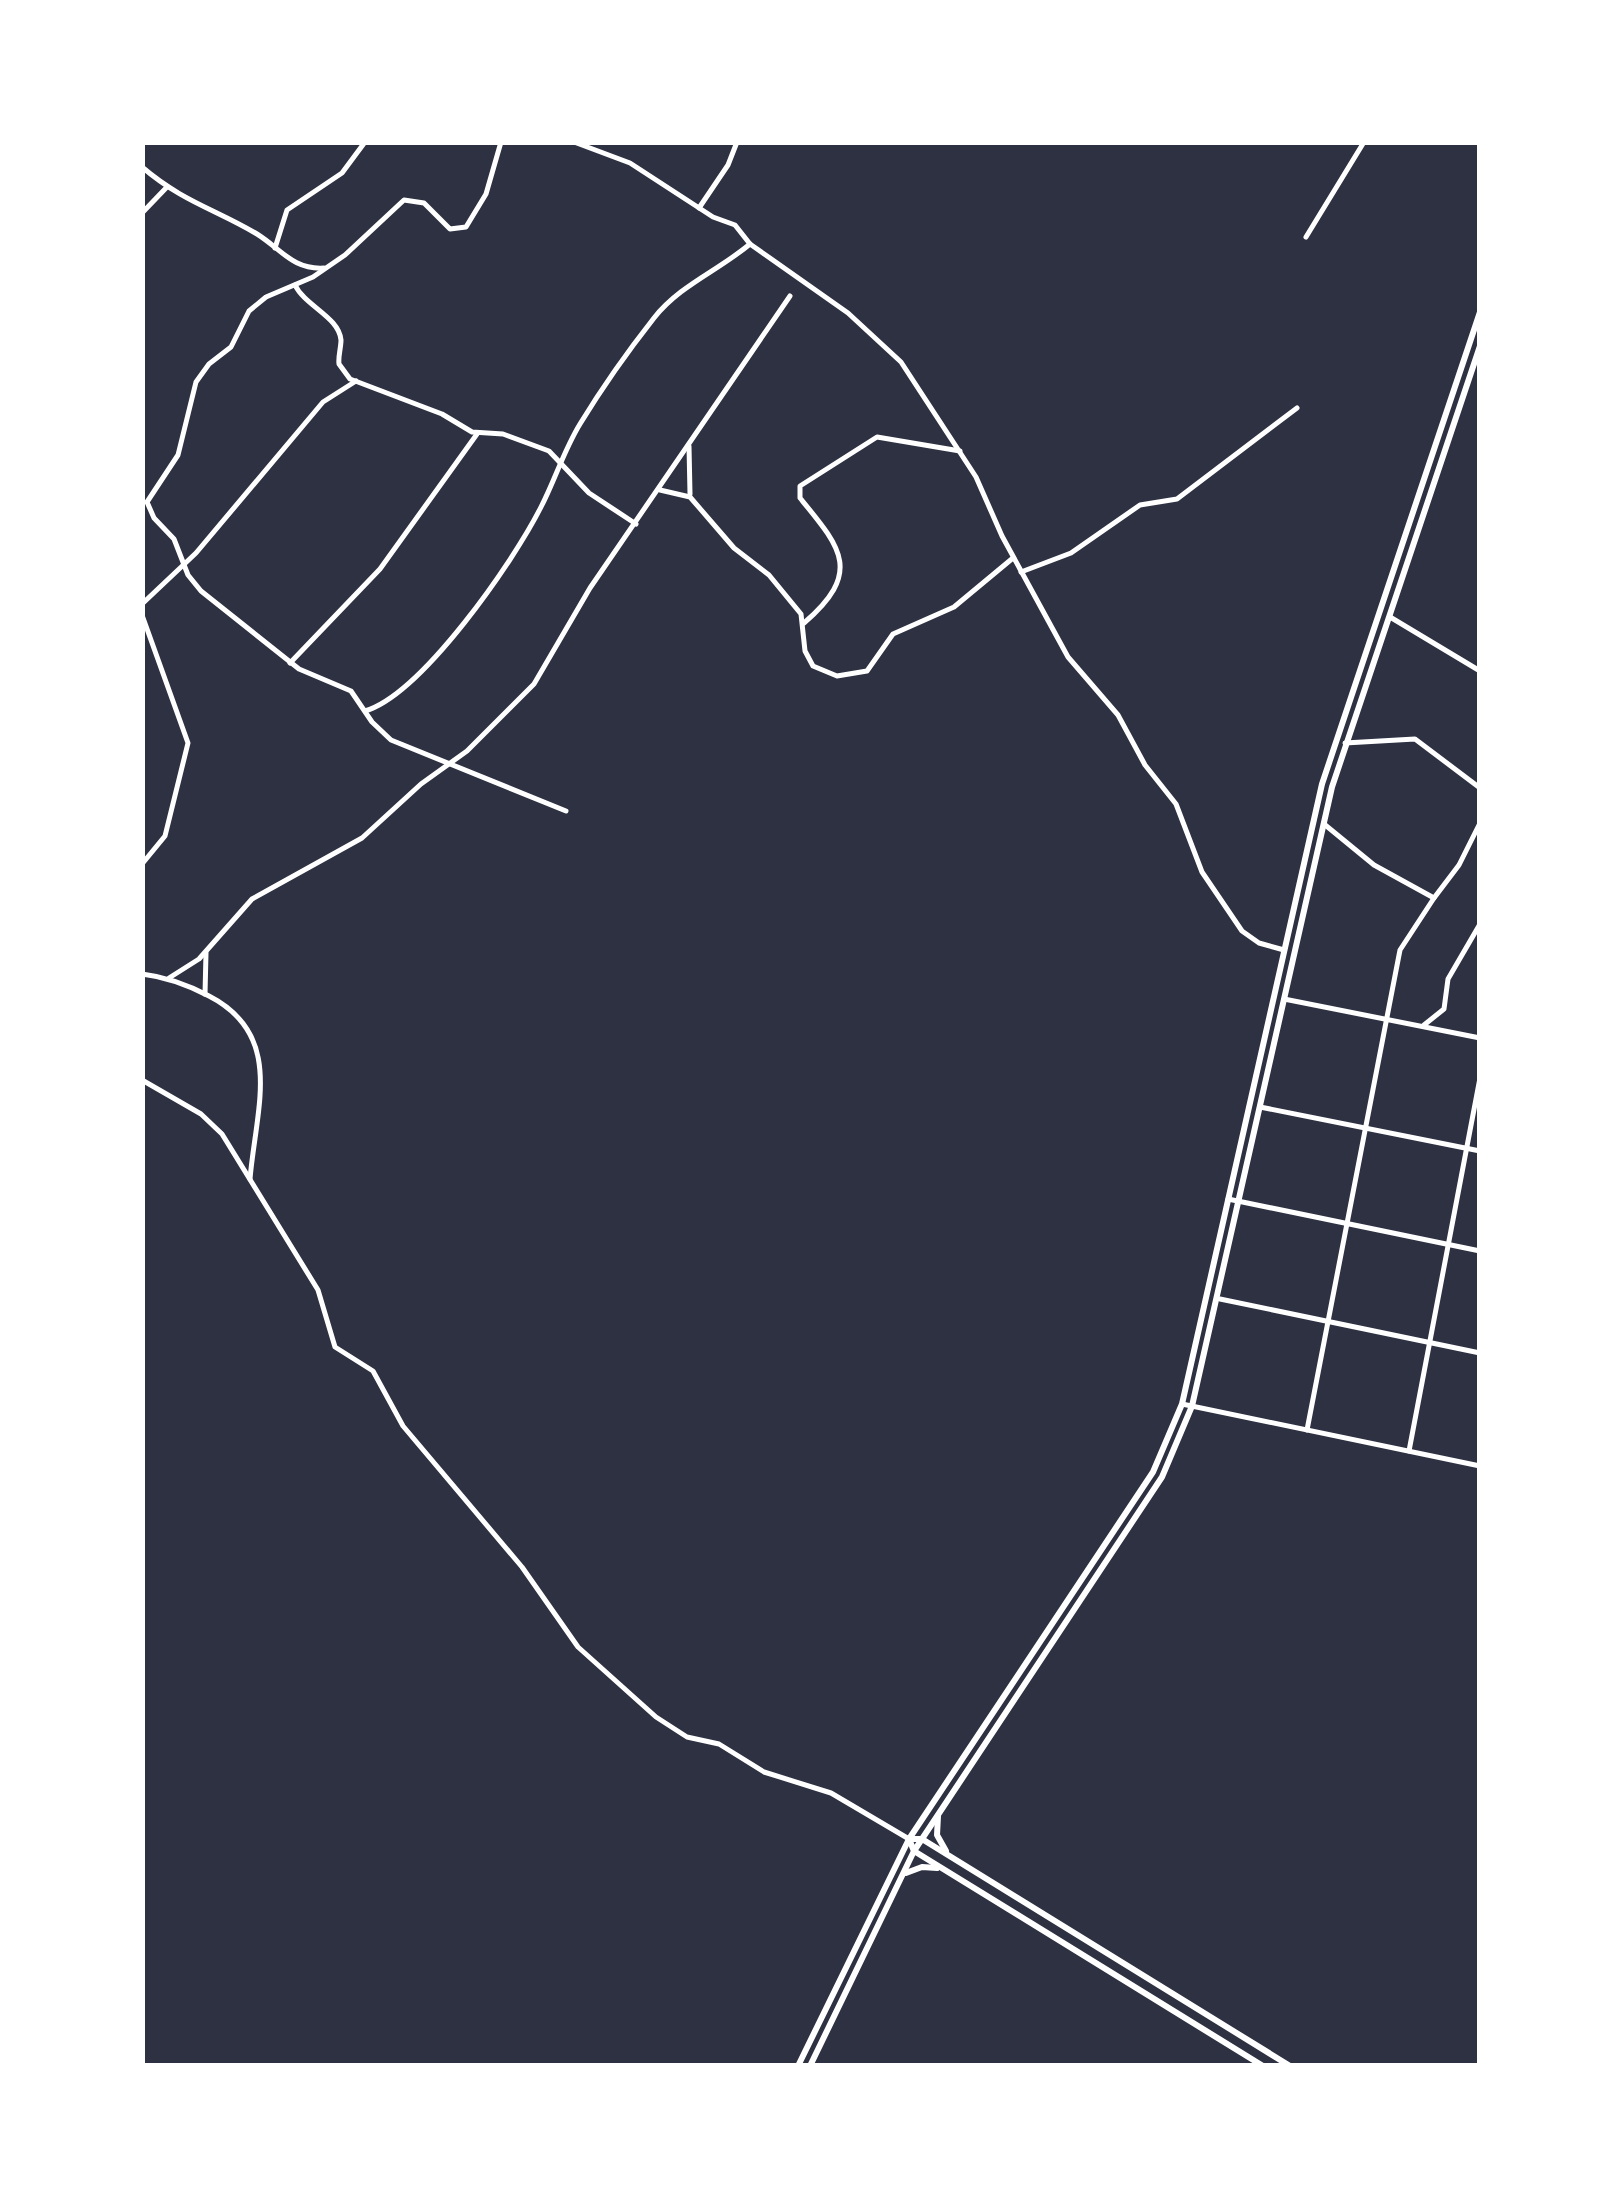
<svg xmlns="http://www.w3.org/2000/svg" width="1622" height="2208" font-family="Raleway,sans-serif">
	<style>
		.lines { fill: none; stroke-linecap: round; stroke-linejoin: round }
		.minor { stroke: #fff; stroke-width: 5 }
		.tertiary { stroke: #fff; stroke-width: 6 }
	</style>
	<rect width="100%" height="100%" fill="#2d3142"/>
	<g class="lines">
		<g class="minor">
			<polyline points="501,142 486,194 466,227 450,229 424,203 404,200 345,255 313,277 266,297 249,311 231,347 209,364 196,382 178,455 147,502 154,518 174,539 188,575 201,591 299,669 351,691 372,722 391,740 566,811"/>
			<polyline points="574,142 630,163 713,217 735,225 750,244 848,313 901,362 976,477 1002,536 1068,657 1118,715 1145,765 1176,804 1202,872 1242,931 1259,943 1284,950"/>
			<path d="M142 167C183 202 215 209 257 234 281 249 293 270 324 268"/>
			<polyline points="699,208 728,165 737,142"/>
			<polyline points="142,213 166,188"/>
			<polyline points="1306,237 1364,142"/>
			<polyline points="275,248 287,210 342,173 365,142"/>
			<path d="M295 285C305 306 339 317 341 340 341 348 338 356 339 364L350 379 442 414 472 432 503 434 549 451 589 493 636 524"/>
			<polyline points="689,446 690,494"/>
			<polyline points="660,490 690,497 734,548 769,575 801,614 805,651 813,666 837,676 867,671 893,634 954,607 1013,558"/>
			<polyline points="1021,572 1071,553 1140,505 1177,499 1297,408"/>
			<polyline points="142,604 196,553 323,402 356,381"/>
			<polyline points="142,615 188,743 165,836 142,864"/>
			<polyline points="1390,617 1480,671"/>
			<path d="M804 623C863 572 841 548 800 498V486L877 437 960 451"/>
			<polyline points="290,663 380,569 477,434"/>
			<path d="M365 711C422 694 514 561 541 507 555 480 564 450 580 424 602 388 628 351 654 318 680 285 718 271 750 244"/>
			<polyline points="1345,743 1415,739 1480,788"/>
			<polyline points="1324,824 1374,865 1434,898 1459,865 1480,823"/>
			<path d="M142 974C167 977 188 985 209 996 285 1035 256 1108 250 1179"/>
			<polyline points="169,978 199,959 252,899 362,838 421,784 467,751 534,684 590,588 790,296"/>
			<polyline points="205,994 206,953"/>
			<polyline points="1284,999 1480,1038"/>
			<polyline points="1424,1025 1444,1009 1448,979 1480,924"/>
			<polyline points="142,1080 201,1114 222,1134 318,1290 335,1347 373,1371 403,1426 522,1567 578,1647 656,1717 687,1737 719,1744 764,1772 831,1793 909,1839"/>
			<polyline points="1260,1107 1480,1151"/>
			<polyline points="1228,1199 1480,1251"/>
			<polyline points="1220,1299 1480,1353"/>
			<polyline points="1182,1404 1480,1466"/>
			<polyline points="1307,1430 1400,950 1434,898"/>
			<polyline points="1409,1451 1480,1078"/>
		</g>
		<g class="tertiary">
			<polyline points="938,1816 937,1835 946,1851"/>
			<polyline points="906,1873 922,1867 937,1868"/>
			<polyline points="798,2066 909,1839 1153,1472 1182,1404 1322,784 1480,312"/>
			<polyline points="810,2066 914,1851 1162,1477 1192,1406 1332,787 1480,346"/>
			<polyline points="1263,2066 914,1851 909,1839 922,1839 1290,2066"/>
		</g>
	</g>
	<rect width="1622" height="2208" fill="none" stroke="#ffffff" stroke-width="290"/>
</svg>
